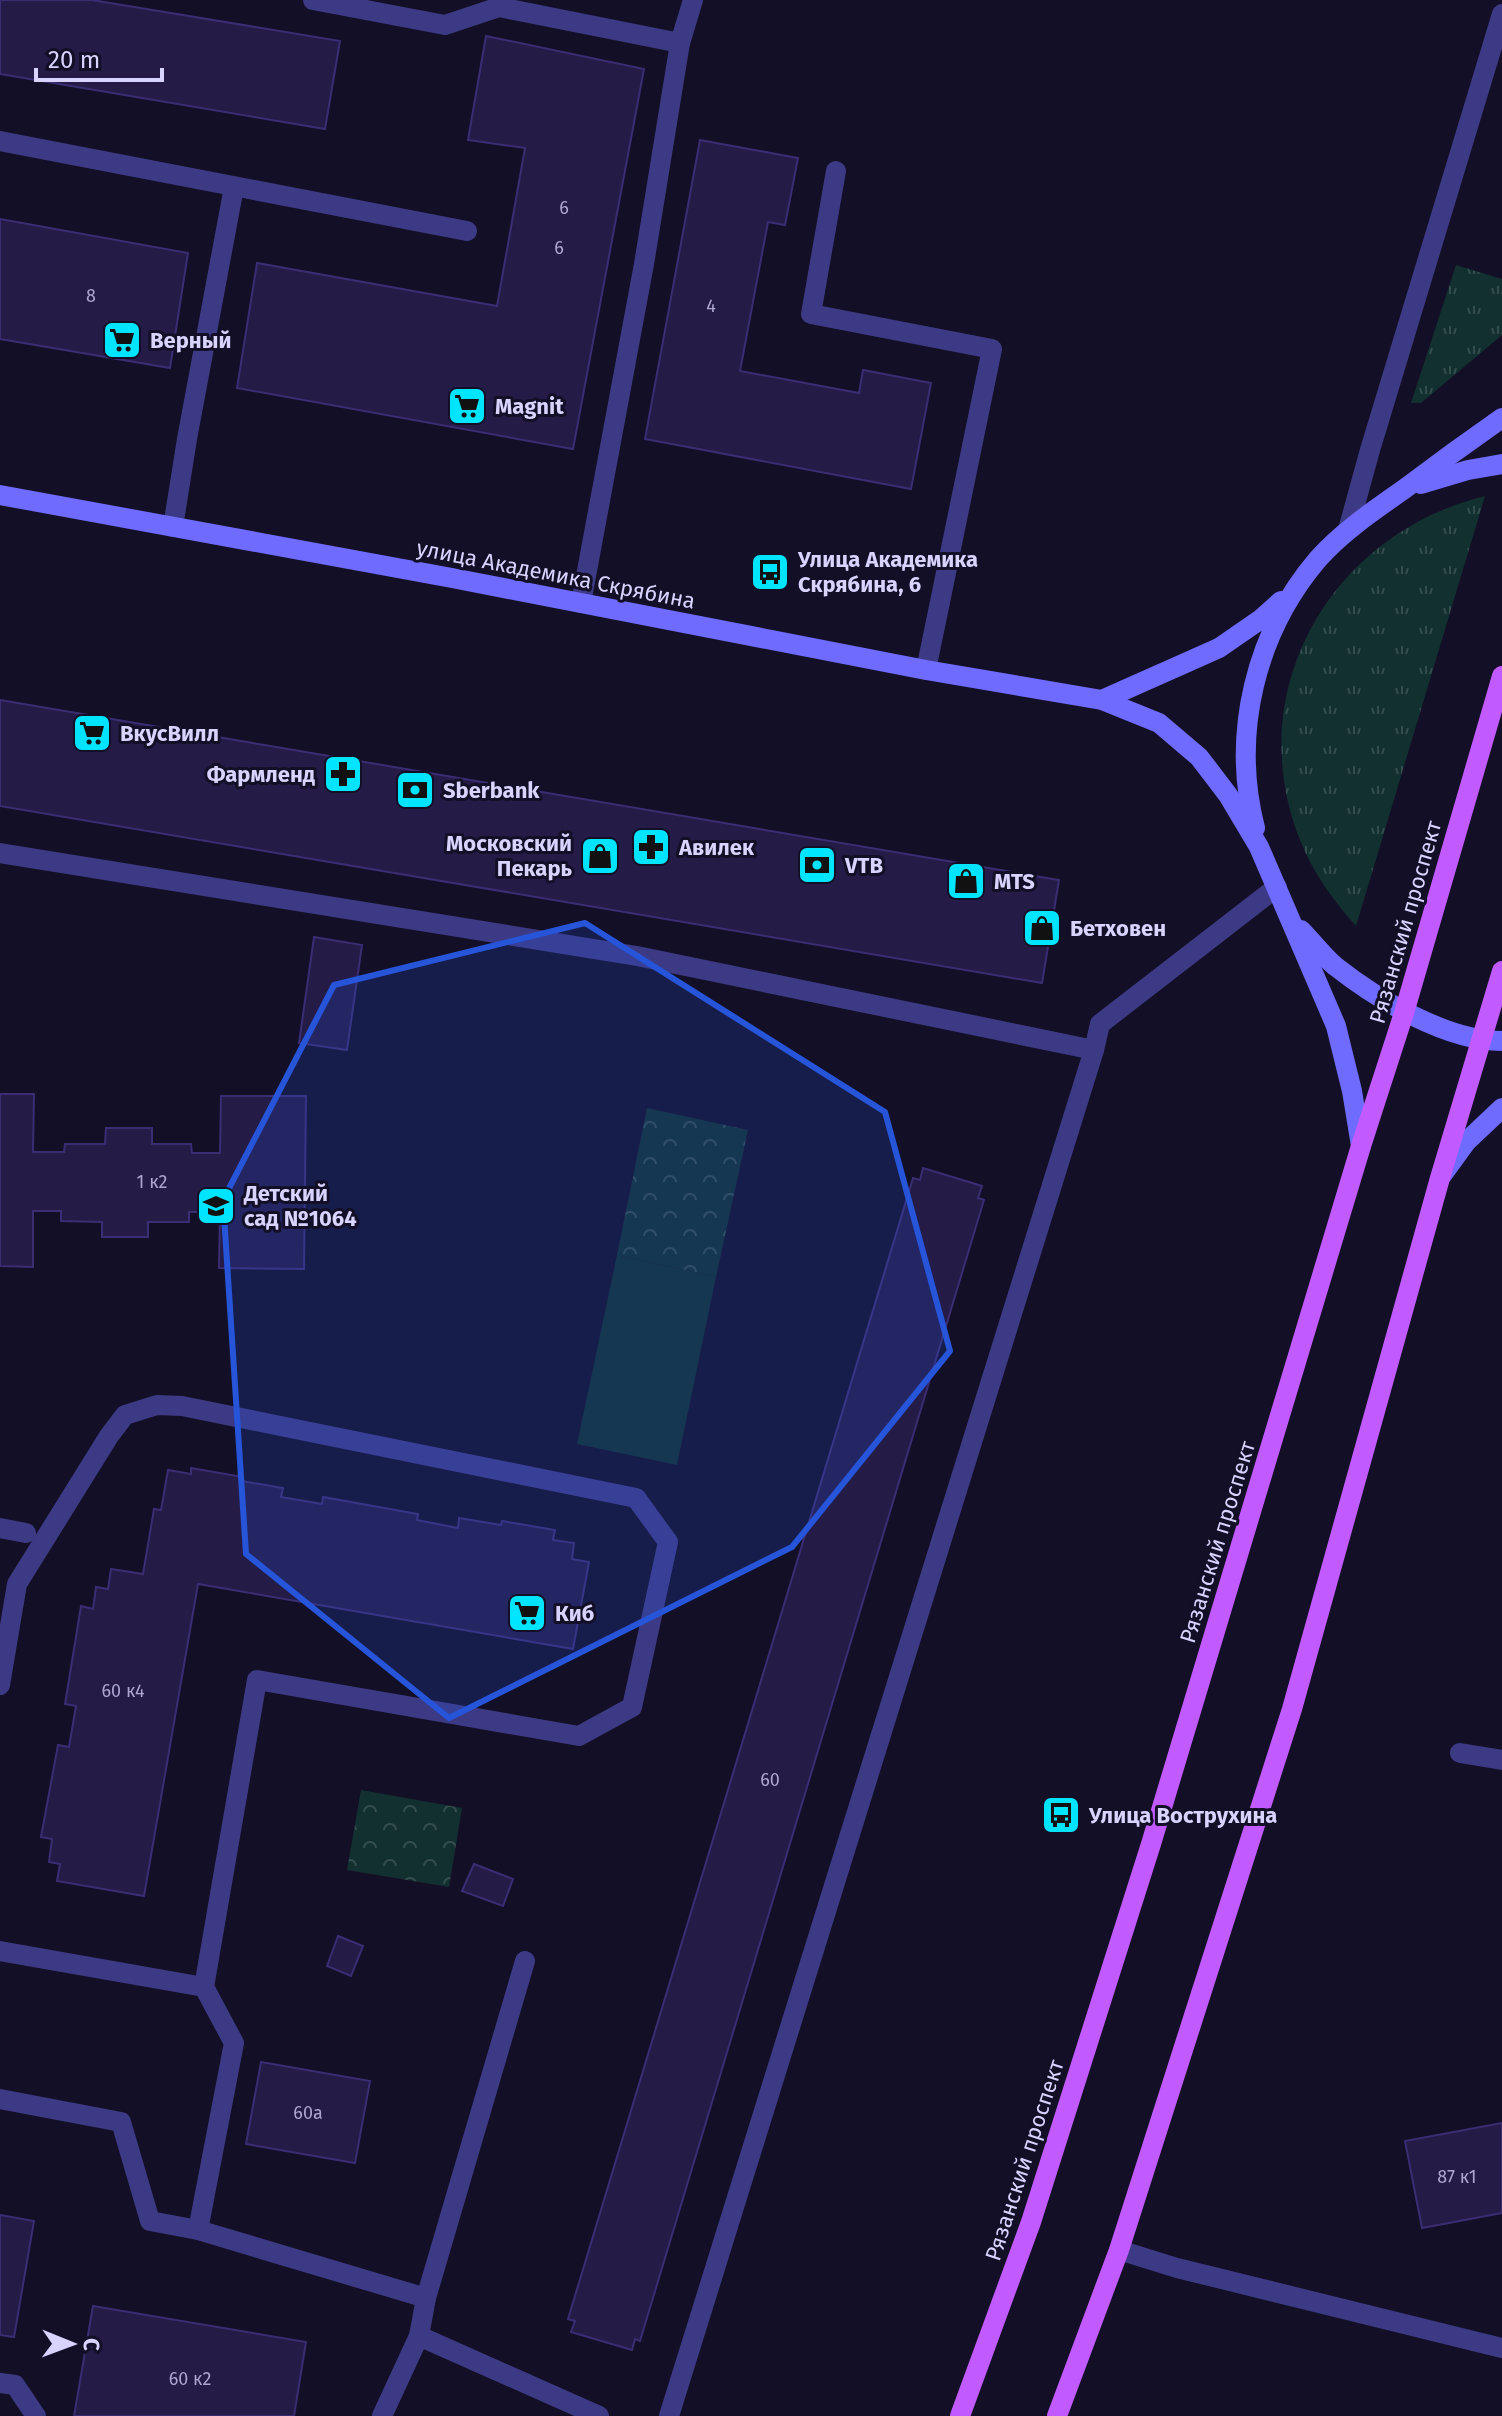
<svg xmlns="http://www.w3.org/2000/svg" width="1502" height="2416" font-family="'Fira Sans',sans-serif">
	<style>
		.grass { fill: url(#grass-tufts) }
		.forest { fill: url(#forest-crowns) }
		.pitch { fill: #12302f }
		.building { fill: #241b47; stroke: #3b2d73; stroke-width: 2 }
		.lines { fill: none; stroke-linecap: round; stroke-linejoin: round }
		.service { stroke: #3d3a85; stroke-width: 20 }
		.secondary { stroke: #6f6bff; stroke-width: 20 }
		.primary { stroke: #c25bff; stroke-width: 20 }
		.marked { fill: #2655da; fill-opacity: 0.2; stroke: #2655da; stroke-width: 6; stroke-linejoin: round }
		.labels { text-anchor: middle; stroke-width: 6; stroke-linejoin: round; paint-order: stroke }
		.number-label { font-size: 18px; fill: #aca6d1 }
		.poi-label { font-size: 22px; font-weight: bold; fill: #d9d4ff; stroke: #130f26; text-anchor: start }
		.street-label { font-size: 22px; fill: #d9d4ff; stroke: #130f26 }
	</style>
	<defs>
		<pattern id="grass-tufts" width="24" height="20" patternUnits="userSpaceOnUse" patternTransform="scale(2)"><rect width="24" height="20" fill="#12302f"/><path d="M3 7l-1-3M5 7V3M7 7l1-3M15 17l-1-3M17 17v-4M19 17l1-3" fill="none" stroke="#344d4e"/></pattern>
		<pattern id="forest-crowns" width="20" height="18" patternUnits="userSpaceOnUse" patternTransform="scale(2)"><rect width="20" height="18" fill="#12302f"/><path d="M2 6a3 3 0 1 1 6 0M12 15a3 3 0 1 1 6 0" fill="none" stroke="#344d4e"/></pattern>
	</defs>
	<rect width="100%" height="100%" fill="#130f26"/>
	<g class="grass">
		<polygon points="1456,265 1502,279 1502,335 1421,403 1411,403"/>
		<path d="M1485 496 1356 926C1333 900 1313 873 1300 840 1240 690 1332 533 1485 496Z"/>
	</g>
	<g class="forest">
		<polygon points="647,1108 748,1130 716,1277 617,1255"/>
		<polygon points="361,1790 462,1808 449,1887 347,1870"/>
	</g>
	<polygon class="pitch" points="617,1255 716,1277 677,1465 577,1444"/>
	<g class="building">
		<polygon points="0,0 92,0 340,41 325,129 0,74"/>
		<polygon points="486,36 644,69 573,449 237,388 257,263 497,306 525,148 468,140"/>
		<polygon points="700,140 798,158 785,225 768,222 740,371 859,393 863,370 931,383 911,489 645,439"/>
		<polygon points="0,219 188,253 170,368 0,339"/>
		<polygon points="0,700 1059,880 1042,983 0,806"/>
		<polygon points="314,937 362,945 347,1050 299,1043"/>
		<polygon points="0,1094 34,1094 33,1152 64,1152 65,1144 105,1144 106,1128 152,1128 152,1144 191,1144 192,1153 220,1153 221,1096 306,1096 304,1269 219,1268 220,1212 189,1212 189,1222 148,1222 148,1237 102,1237 102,1222 61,1221 61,1211 33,1211 33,1267 0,1266"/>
		<polygon points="923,1168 982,1186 978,1198 984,1200 640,2341 635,2339 632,2350 571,2332 575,2321 568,2319 913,1178 920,1180"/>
		<polygon points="191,1468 243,1477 242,1481 283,1488 281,1497 322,1504 323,1497 418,1514 417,1520 458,1528 459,1518 501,1525 502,1521 555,1530 553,1540 574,1543 572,1559 589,1562 573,1649 198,1584 144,1896 57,1881 60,1864 49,1862 52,1839 41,1837 58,1745 69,1747 76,1706 65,1704 81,1606 93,1609 96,1587 108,1589 111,1569 143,1574 154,1509 161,1510 168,1470 191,1474"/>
		<polygon points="474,1864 513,1879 503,1906 462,1891"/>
		<polygon points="338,1936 363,1946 351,1976 327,1966"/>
		<polygon points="261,2062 370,2081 355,2163 246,2144"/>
		<polygon points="1502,2123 1502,2213 1422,2228 1405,2141"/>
		<polygon points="0,2215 34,2221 14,2337 0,2335"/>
		<polygon points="93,2306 306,2342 294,2416 74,2416"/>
	</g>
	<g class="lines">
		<g class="service">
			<polyline points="313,0 445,25 499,7 680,43"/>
			<polyline points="0,141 467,231"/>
			<polyline points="836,171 811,314 992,349 926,670"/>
			<polyline points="173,527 187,439 234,187"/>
			<polyline points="1348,530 1370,450 1502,14"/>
			<polyline points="581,603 644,264 680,43 693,0"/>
			<polyline points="0,853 637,956 1094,1050"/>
			<polyline points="0,1528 26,1533"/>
			<polyline points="0,1685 17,1584 109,1436 125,1415 157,1405 182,1406 636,1498 668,1542 632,1707 579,1736 257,1680 204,1987 0,1951"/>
			<polyline points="1460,1753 1502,1760"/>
			<polyline points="0,2099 121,2122 150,2221 198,2230 426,2298"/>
			<polyline points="198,2230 234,2043 204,1987"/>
			<polyline points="1119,2250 1177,2268 1502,2348"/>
			<polyline points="419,2336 599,2416"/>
			<polyline points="0,2383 15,2385 36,2416"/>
			<polyline points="382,2416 419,2336 426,2298 525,1961"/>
			<polyline points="669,2416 1094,1050 1100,1024 1277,887"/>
		</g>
		<g class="secondary">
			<polyline points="1421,484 1468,470 1502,464"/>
			<polyline points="0,495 452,578 926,670 1102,700 1159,723 1199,757 1228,795 1259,847 1336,1026 1352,1091 1361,1146"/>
			<polyline points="1102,700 1219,648 1261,619 1281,601"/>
			<path d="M1255 828C1231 734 1255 633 1318 559 1342 532 1373 511 1403 490 1436 465 1469 441 1502 418"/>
			<path d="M1301 930C1312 941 1323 956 1335 966 1378 1000 1447 1041 1502 1041"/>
			<polyline points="1442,1175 1466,1142 1502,1108"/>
		</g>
		<g class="primary">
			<polyline points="960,2416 1031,2222 1151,1844 1361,1146 1404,1013 1502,676"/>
			<polyline points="1057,2416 1119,2250 1292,1709 1440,1178 1502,971"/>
		</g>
	</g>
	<path class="marked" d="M585 923 885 1112 950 1351 792 1547 449 1718 246 1554 223 1200 334 985Z"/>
	<defs>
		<g id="supermarket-square" transform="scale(2)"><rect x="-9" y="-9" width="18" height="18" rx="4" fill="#00e5ff" stroke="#130f26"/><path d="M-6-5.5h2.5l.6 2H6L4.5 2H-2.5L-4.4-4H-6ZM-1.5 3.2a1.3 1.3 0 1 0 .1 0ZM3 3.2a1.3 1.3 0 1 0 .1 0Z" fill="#111"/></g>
		<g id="bus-square" transform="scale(2)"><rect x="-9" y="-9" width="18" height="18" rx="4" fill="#00e5ff" stroke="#130f26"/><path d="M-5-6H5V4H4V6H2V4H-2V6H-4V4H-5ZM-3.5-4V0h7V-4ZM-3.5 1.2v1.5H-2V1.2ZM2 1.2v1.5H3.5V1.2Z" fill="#111"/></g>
		<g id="pharmacy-square" transform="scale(2)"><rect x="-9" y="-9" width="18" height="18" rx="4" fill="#00e5ff" stroke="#130f26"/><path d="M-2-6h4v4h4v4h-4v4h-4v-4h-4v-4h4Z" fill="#111"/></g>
		<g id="bank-square" transform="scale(2)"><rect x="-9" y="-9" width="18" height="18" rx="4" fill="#00e5ff" stroke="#130f26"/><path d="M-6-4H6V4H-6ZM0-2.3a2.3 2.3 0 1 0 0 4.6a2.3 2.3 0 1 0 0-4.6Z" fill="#111"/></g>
		<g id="shop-square" transform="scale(2)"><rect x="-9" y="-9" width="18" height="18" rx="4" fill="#00e5ff" stroke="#130f26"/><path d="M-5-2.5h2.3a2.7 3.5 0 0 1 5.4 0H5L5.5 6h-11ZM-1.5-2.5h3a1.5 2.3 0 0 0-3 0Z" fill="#111"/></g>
		<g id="school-square" transform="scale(2)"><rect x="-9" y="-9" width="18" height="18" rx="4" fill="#00e5ff" stroke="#130f26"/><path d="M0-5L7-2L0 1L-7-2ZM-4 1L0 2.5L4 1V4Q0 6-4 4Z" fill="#111"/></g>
	</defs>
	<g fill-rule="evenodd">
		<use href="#supermarket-square" x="122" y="340"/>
		<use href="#supermarket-square" x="467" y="406"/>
		<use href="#bus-square" x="770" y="572"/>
		<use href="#supermarket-square" x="92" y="733"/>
		<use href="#pharmacy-square" x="343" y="774"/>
		<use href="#bank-square" x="415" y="790"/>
		<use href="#pharmacy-square" x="651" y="847"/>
		<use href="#shop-square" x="600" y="856"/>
		<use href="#bank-square" x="817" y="865"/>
		<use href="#shop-square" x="966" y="881"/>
		<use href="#shop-square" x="1042" y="928"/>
		<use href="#school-square" x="216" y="1206"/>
		<use href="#supermarket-square" x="527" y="1613"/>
		<use href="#bus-square" x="1061" y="1815"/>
	</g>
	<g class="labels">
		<g class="number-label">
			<text x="564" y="214">6</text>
			<text x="559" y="254">6</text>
			<text x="91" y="302">8</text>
			<text x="711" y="312">4</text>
			<text x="152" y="1188">1 к2</text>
			<text x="123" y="1697">60 к4</text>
			<text x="770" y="1786">60</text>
			<text x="308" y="2119">60а</text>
			<text x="1457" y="2183">87 к1</text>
			<text x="190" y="2385">60 к2</text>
		</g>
		<g class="poi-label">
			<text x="150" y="348">Верный</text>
			<text x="495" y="414">Magnit</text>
			<text x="798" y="567">Улица Академика<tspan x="798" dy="25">Скрябина, 6</tspan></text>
			<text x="120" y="741">ВкусВилл</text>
			<text x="315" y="782" text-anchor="end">Фармленд</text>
			<text x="443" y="798">Sberbank</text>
			<text x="572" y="851" text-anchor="end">Московский<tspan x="572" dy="25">Пекарь</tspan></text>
			<text x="679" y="855">Авилек</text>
			<text x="845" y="873">VTB</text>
			<text x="994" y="889">MTS</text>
			<text x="1070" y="936">Бетховен</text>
			<text x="244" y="1201">Детский<tspan x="244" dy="25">сад №1064</tspan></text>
			<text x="555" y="1621">Киб</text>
			<text x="1089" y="1823">Улица Вострухина</text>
		</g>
		<g class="street-label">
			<text transform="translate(556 574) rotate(11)" y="8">улица Академика Скрябина</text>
			<text transform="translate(1405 922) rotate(-74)" y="8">Рязанский проспект</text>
			<text transform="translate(1217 1542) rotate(-73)" y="8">Рязанский проспект</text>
			<text transform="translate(1024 2160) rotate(-72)" y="8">Рязанский проспект</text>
		</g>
	</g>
	<g transform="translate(72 2344) rotate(91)" stroke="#130f26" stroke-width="6" paint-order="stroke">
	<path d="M0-6L14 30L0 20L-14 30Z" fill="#d9d4ff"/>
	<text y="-12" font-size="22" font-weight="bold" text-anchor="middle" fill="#d9d4ff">С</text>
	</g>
	<path d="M36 68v12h126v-12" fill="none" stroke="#d9d4ff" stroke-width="4"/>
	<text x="48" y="68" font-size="24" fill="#d9d4ff" stroke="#130f26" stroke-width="6" paint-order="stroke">20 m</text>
</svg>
